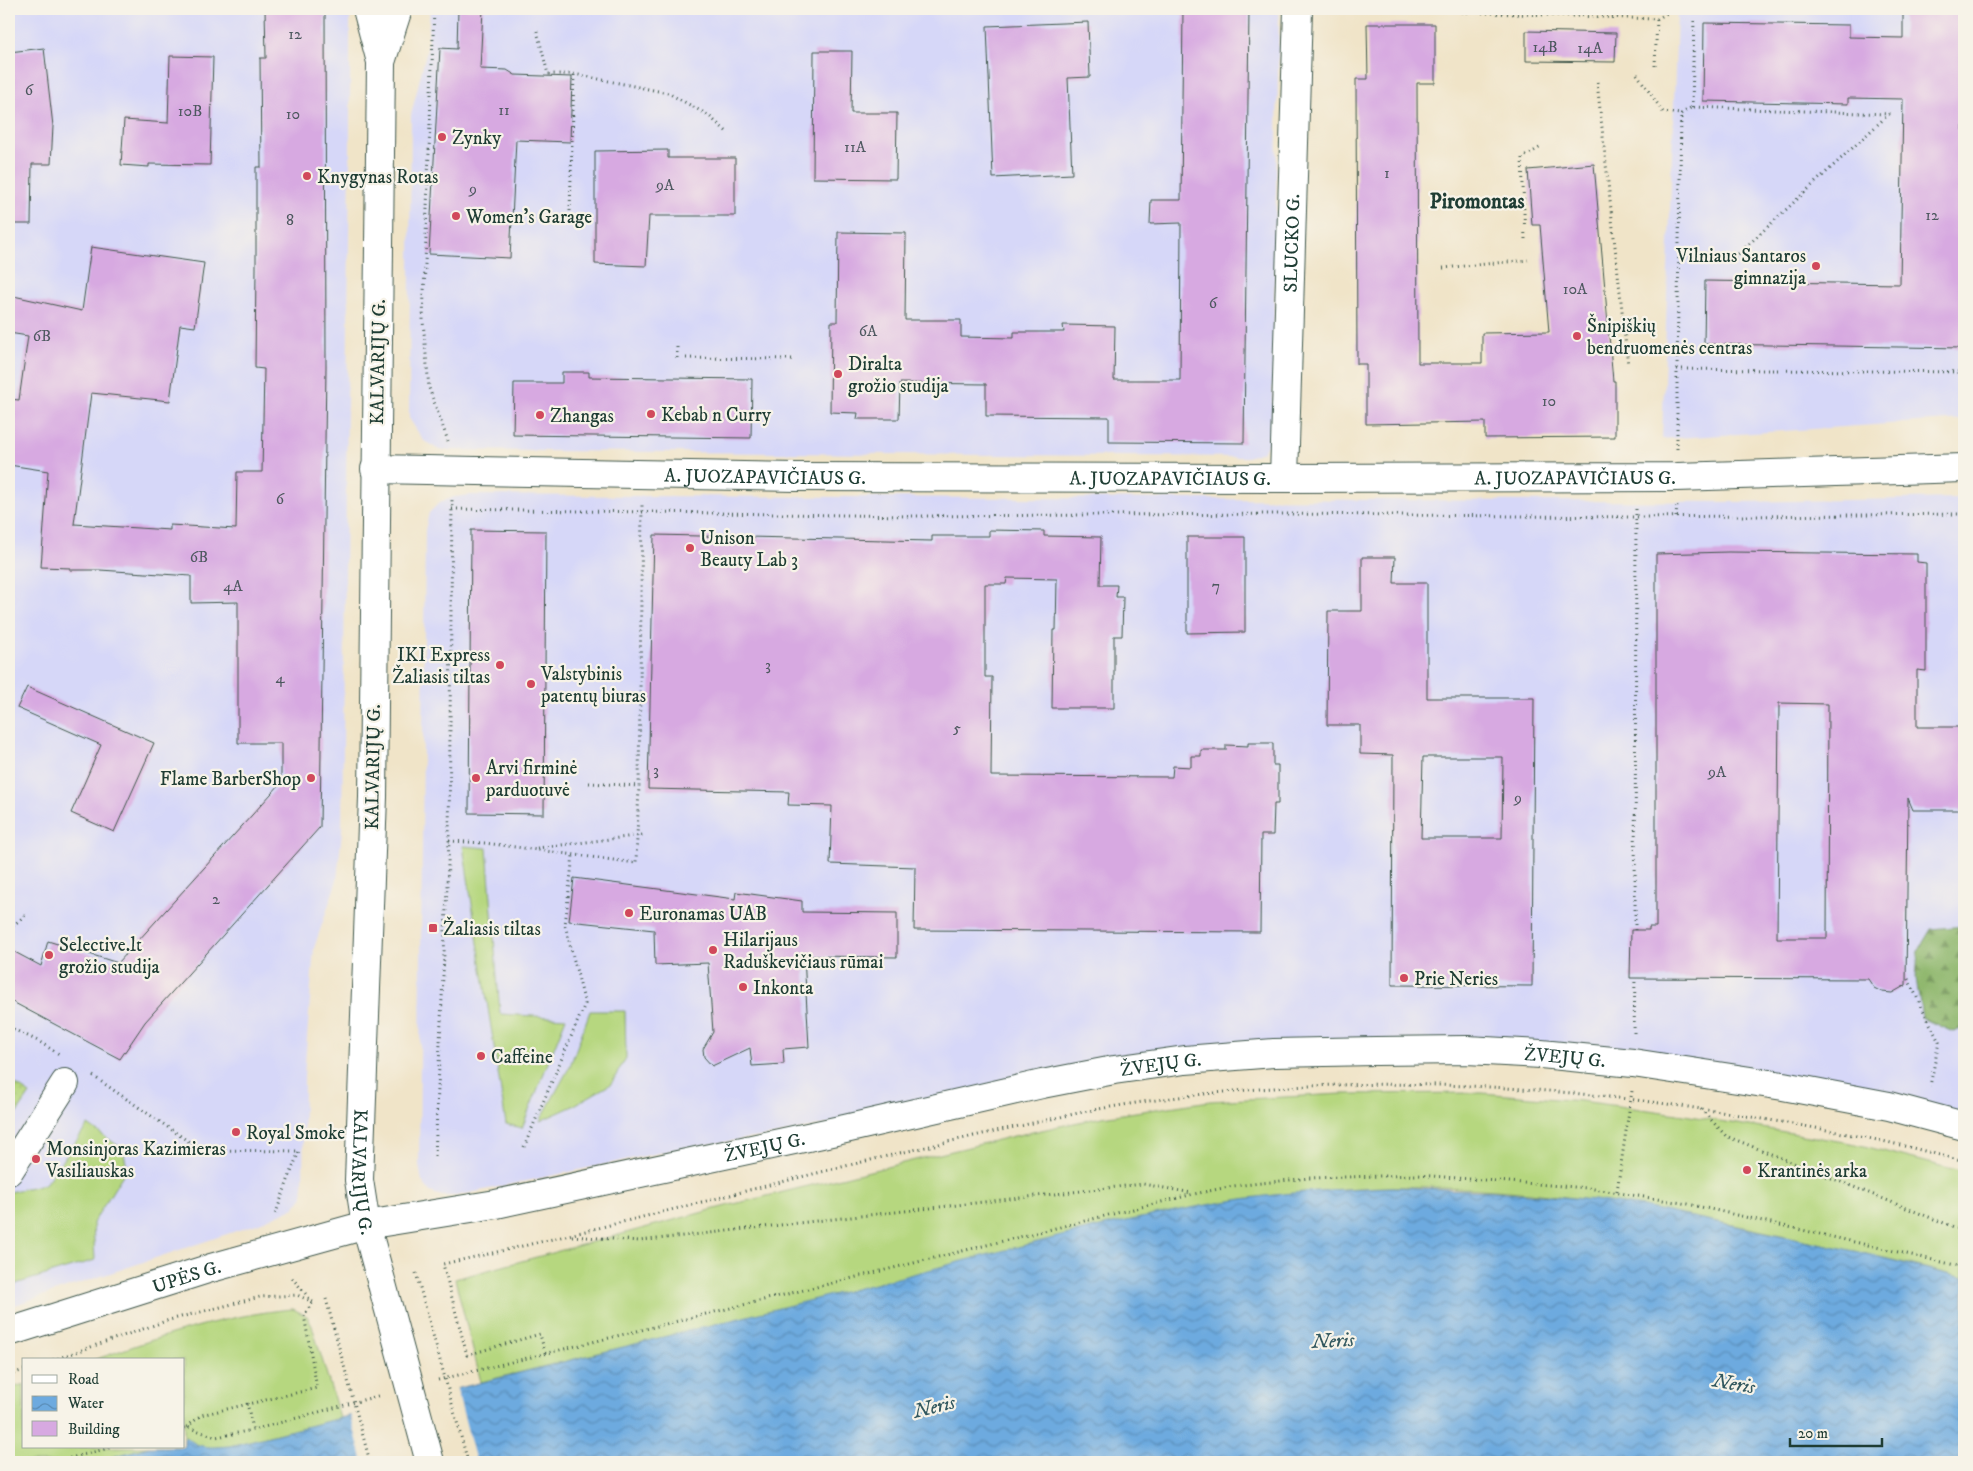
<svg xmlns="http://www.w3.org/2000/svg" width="1973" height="1471" font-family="'IM FELL DW Pica',serif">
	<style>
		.built { fill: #d6d7f8 }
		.grass { fill: #b6d77f; stroke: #6a8a5a }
		.forest { fill: url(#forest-firs); stroke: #587a51 }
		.park { fill: url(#park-dots); stroke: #6a8a5a }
		.water { fill: url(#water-waves); stroke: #46748a }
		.pier { fill: #f0e4c8 }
		.building { fill: #d7a9e1; fill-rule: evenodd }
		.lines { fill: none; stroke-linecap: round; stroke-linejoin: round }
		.street-casing { stroke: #3e564a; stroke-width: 30 }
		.secondary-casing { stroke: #3e564a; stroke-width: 30 }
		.primary-casing { stroke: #3e564a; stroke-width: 30 }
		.path { stroke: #3e564a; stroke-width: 3; stroke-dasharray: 1 4; stroke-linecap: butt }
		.street { stroke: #fff; stroke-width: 28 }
		.secondary { stroke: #fff; stroke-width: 28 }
		.primary { stroke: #fff; stroke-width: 28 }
		.primary-bridge-casing { stroke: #3e564a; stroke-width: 30; stroke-linecap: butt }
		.path-bridge { stroke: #3e564a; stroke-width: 3; stroke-dasharray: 1 4; stroke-linecap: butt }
		.primary-bridge { stroke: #fff; stroke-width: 28 }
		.poi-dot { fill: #d1495b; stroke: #f7f3e8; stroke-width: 2 }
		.labels { text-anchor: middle; stroke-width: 4.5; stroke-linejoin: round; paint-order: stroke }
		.number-label { font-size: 16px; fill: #4d585f }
		.poi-label { font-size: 19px; fill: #1f3d34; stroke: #f7f3e8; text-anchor: start }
		.street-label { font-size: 19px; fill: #1f3d34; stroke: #f7f3e8 }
		.water-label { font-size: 20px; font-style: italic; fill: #32585f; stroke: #f7f3e8 }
		.quarter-label { font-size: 21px; font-weight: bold; fill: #1f3d34; stroke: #f7f3e8 }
	</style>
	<defs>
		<pattern id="forest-firs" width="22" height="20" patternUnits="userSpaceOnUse" patternTransform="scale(1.25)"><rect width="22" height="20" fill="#90b86e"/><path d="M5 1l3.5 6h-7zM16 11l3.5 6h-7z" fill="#75975b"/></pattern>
		<pattern id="park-dots" width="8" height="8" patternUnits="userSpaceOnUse" patternTransform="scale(1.25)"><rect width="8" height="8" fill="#b6d77f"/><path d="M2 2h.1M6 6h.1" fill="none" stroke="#9cb96e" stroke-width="1.8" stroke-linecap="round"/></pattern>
		<pattern id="water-waves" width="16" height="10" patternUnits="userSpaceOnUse" patternTransform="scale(1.25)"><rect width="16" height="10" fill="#6daadf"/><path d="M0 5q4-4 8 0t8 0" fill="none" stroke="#598cb6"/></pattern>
	</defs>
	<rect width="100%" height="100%" fill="#f7f3e8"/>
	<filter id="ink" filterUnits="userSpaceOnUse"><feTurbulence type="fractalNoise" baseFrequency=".02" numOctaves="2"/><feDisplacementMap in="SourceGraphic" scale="10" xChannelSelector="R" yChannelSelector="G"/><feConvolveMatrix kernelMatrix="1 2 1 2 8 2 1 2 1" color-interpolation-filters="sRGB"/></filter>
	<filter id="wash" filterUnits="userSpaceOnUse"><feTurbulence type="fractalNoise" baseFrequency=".0096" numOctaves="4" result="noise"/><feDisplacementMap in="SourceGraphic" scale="20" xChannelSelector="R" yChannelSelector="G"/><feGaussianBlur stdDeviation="1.12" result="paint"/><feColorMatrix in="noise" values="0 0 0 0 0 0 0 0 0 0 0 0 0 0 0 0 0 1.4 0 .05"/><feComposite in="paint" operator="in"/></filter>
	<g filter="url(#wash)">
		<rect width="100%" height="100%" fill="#f0e4c8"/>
		<g class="built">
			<polygon points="9,9 350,9 350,154 342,831 337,880 314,948 304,1077 303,1196 294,1208 257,1224 9,1307"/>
			<polygon points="430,9 1279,9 1272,437 1263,452 1247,457 439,450 423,440 409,418 411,115 427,49"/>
			<polygon points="1699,9 1964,9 1964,419 1662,439 1677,14"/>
			<polygon points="471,495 1738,502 1964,498 1964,1118 1697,1061 1170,1052 775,1135 687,1147 456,1196 442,1196 430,1192 422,1181 419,1166 425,530 429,513 439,503 454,497"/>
		</g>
		<g class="grass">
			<polygon points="463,846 487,848 500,1014 566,1018 522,1128 506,1124"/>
			<polygon points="590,1011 625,1011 626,1058 611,1084 571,1107 540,1121 570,1066"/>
			<path d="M1482 1093 1581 1101 1678 1114 1856 1144 1964 1172V1278C1901 1261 1836 1247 1772 1233 1631 1203 1486 1179 1342 1189 1197 1199 1057 1237 917 1274 772 1312 626 1346 481 1382L455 1279 726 1206 1014 1136 1102 1117 1210 1101 1342 1094Z"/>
			<polygon points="88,1125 123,1149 127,1168 93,1223 95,1260 9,1286 9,1192 45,1184"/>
			<path d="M293 1309 307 1316 312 1326 340 1418 230 1446 208 1448 193 1444 187 1437 184 1438V1360H94C159 1337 224 1315 293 1309Z"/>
			<polygon points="24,1384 24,1447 149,1447 93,1462 9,1462 9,1389"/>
		</g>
		<polygon class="forest" points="1964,926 1964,1028 1953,1032 1922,1018 1916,978 1918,951 1931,929"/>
		<polygon class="park" points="9,1080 30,1094 9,1125"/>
		<path class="water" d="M1391 1187 1494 1191 1594 1200 1644 1207 1842 1248 1964 1278V1462H93L149 1447H184V1438L187 1437C199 1450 213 1447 230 1446 437 1393 644 1342 851 1290 981 1257 1109 1220 1242 1199 1291 1192 1341 1189 1391 1187Z"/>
		<polygon class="pier" points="456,1386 476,1462 363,1462 350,1413"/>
		<g id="blocks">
			<g class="building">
				<polygon points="265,9 325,9 326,366 320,827 145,1022 120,1059 9,1000 9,949 41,966 48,941 118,963 281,783 281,743 238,743 238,602 191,603 191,576 100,570 70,570 70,568 41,567 48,471 9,465 9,399 19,400 28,336 9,333 9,295 82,311 91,247 204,263 195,327 180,325 170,401 91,393 74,524 170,530 170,525 236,529 237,472 262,472 264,369 255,368 256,268 256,167 261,167 260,58 266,58"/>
				<polygon points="458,9 483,9 480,69 507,70 515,75 572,77 570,142 516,140 510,258 429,254 440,48 457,49"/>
				<polygon points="1183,9 1249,9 1244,443 1109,442 1109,417 986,416 986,384 900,383 899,419 857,419 858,413 830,412 831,322 837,322 838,232 906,233 905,320 961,320 961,337 1014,338 1014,332 1064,332 1063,325 1115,326 1114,380 1180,380 1181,223 1150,224 1151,200 1181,200"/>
				<polygon points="1903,9 1964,9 1962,286 1964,286 1964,348 1704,344 1705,281 1900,284 1903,99 1848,98 1848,104 1703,101 1704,23 1849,25 1849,37 1903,38"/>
				<polygon points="1088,22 1090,77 1068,78 1072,174 993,178 987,26"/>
				<polygon points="1367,24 1435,24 1435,83 1417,83 1418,363 1482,363 1482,333 1549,332 1540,225 1532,225 1528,170 1594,164 1613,381 1615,381 1615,437 1485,438 1485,422 1366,424 1366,364 1357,364 1356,79 1368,79"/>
				<polygon points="1526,31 1616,33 1615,62 1526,61"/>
				<polygon points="44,48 53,126 51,164 32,164 31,224 9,224 9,52"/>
				<polygon points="814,51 852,51 851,113 897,113 896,179 813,178"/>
				<polygon points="170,56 213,57 210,165 149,164 149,167 121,165 124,120 168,123"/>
				<polygon points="668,150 668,158 735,158 735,216 649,216 646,266 595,264 595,151"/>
				<polygon points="562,372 589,372 589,377 752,379 751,438 513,435 514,383 562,383"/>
				<polygon points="471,530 546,531 544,814 469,813"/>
				<polygon points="989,530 1044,531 1044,536 1101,537 1100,585 1117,585 1116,597 1123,597 1122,636 1114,636 1114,708 1052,708 1053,630 1056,630 1057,579 1007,578 1006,584 985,584 985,677 992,677 991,776 1172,777 1173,766 1191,767 1191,756 1201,756 1201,750 1226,750 1226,745 1248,746 1248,743 1273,743 1273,765 1278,765 1278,804 1274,804 1273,835 1261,835 1260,932 914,930 915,867 830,864 832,806 788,805 789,792 648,789 654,535 932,541 932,536 989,536"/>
				<polygon points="1187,537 1245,537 1245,632 1187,633"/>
				<path d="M1728 552 1917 554V562L1926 563V671L1917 670V727H1964V810H1913L1908 798 1906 985 1892 993 1882 992 1874 988 1868 979 1630 978 1631 930H1649V927H1656V554ZM1779 703 1828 704 1827 938H1777Z"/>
				<path d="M1362 557H1395L1394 583H1427V698H1534L1532 986 1392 985 1393 755 1360 754V725H1327L1328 611H1362ZM1423 757H1503L1502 838H1421Z"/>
				<polygon points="27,687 154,743 114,832 71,813 101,745 17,708"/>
				<polygon points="574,878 735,899 736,892 802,901 802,912 897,913 897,957 804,956 809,1047 783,1049 784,1064 752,1066 750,1048 712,1066 704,1057 703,1049 713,1032 708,963 655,965 654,930 569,921"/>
			</g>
		</g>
	</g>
	<g filter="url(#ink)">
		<use href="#blocks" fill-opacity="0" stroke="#3e564a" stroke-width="1"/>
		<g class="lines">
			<g class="street-casing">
				<g id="street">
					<path id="s1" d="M375 469 796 477 1284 478 1677 477 1964 468"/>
					<path id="s2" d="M1284 478 1298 9"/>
					<polyline points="9,1171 65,1083"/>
				</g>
			</g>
			<g class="secondary-casing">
				<g id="secondary">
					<path id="s3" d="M9 1332 211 1268 366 1225 496 1204 845 1129 1042 1084 1114 1070 1185 1060 1274 1053 1375 1051 1467 1050 1541 1054 1633 1063 1783 1086 1889 1106 1964 1126"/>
				</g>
			</g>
			<g class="primary-casing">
				<g id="primary">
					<path id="s4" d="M367 9 381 62 373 797 359 1180 366 1225 382 1284"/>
					<polyline points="381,62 398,9"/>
				</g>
			</g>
			<g class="path">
				<polyline points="434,9 423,321 429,388 448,441"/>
				<polyline points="1462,12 1657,19 1674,9"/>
				<polyline points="537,31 548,74 574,74 668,93 708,115 727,132"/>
				<polyline points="1655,66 1657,19"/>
				<polyline points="1637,74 1663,112 1681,114"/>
				<polyline points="1597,82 1628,365"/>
				<polyline points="1692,107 1694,20"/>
				<polyline points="570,211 574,74"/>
				<polyline points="1525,239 1522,158 1541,147"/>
				<polyline points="1443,268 1528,260"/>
				<polyline points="677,347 677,358 794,359"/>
				<polyline points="1677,369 1681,114 1692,107 1889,114 1735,257 1678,258"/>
				<polyline points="1677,449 1677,369 1964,372"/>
				<polyline points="452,509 911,516 1283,514 1636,517 1964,514"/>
				<polyline points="1676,517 1677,505"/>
				<polyline points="589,783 638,786"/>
				<polyline points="449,841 485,843 636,863 639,786 642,504"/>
				<polyline points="537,848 643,835"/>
				<polyline points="9,929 28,913"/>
				<polyline points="1635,930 1636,506"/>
				<polyline points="1908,979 1939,1042 1930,1086"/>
				<polyline points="9,1027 38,1041 59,1054"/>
				<polyline points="1634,1033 1635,978"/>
				<polyline points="93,1076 201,1150 299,1151 275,1215"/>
				<polyline points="1701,1109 1726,1136 1964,1231"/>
				<polyline points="524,1147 585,1004 565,925 573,855"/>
				<polyline points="435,1156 449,841 452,499"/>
				<polyline points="1617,1191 1632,1091"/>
				<polyline points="572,1236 639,1241 1143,1184 1192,1193"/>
				<polyline points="292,1278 311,1300"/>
				<path d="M545 1353 540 1334 467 1355 443 1264C567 1237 690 1205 813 1174 886 1156 959 1139 1033 1123 1061 1117 1089 1110 1117 1106 1328 1071 1541 1081 1751 1117 1823 1129 1895 1141 1964 1162"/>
				<polyline points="53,1360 169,1320 260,1297 297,1295 313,1302"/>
				<polyline points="9,1375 24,1370"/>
				<polyline points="438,1380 1194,1194 1233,1186 1309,1178 1418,1175 1588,1188 1688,1204 1964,1267"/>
				<polyline points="247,1403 253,1429"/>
				<polyline points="187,1427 201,1415 317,1388 304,1315 313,1302"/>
				<polyline points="184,1428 187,1427 216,1437 253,1430 381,1395"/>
				<polyline points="55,1462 113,1447"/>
			</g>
			<use href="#street" class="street"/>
			<use href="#secondary" class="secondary"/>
			<use href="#primary" class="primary"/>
			<g class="primary-bridge-casing">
				<polyline id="primary-bridge" points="382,1284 430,1462"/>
			</g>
			<g class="path-bridge">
				<polyline points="416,1273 468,1462"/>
				<polyline points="326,1299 370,1462"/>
			</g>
			<use href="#primary-bridge" class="primary-bridge"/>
		</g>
	</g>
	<g class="poi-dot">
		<circle cx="442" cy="137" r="5"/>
		<circle cx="307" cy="176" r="5"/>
		<circle cx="456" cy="216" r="5"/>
		<circle cx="1816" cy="266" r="5"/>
		<circle cx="1577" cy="336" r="5"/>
		<circle cx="838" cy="374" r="5"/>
		<circle cx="651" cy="414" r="5"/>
		<circle cx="540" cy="415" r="5"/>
		<circle cx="690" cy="548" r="5"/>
		<circle cx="500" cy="665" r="5"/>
		<circle cx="531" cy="684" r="5"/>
		<circle cx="311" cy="778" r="5"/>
		<circle cx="476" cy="778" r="5"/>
		<circle cx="629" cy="913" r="5"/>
		<rect x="428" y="923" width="10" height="10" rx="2.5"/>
		<circle cx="713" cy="950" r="5"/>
		<circle cx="49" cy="955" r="5"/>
		<circle cx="1404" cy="978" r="5"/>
		<circle cx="743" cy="987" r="5"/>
		<circle cx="481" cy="1056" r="5"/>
		<circle cx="236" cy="1132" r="5"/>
		<circle cx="36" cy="1159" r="5"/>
		<circle cx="1747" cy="1170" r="5"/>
	</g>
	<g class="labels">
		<g class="number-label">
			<text x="295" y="39">12</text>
			<text x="1545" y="52">14B</text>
			<text x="1590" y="53">14A</text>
			<text x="29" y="95">6</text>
			<text x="504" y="115">11</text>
			<text x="190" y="116">10B</text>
			<text x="293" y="119">10</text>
			<text x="855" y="152">11A</text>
			<text x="1387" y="178">1</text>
			<text x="665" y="190">9A</text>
			<text x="473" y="194">9</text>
			<text x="1932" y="220">12</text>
			<text x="290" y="225">8</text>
			<text x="1575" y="294">10A</text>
			<text x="1213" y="308">6</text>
			<text x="868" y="336">6A</text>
			<text x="42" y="341">6B</text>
			<text x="1549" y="406">10</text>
			<text x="280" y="504">6</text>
			<text x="199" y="562">6B</text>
			<text x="233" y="591">4A</text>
			<text x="1216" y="591">7</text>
			<text x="768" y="670">3</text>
			<text x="280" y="683">4</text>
			<text x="957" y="733">5</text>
			<text x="656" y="775">3</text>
			<text x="1717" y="777">9A</text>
			<text x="1518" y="803">9</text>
			<text x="216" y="904">2</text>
		</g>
		<g class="poi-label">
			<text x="452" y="144">Zynky</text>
			<text x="317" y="183">Knygynas Rotas</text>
			<text x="466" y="223">Women's Garage</text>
			<text x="1806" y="262" text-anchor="end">Vilniaus Santaros<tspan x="1806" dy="22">gimnazija</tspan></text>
			<text x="1587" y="332">Šnipiškių<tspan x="1587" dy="22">bendruomenės centras</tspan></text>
			<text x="848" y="370">Diralta<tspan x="848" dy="22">grožio studija</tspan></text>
			<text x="661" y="421">Kebab n Curry</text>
			<text x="550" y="422">Zhangas</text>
			<text x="700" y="544">Unison<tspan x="700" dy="22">Beauty Lab 3</tspan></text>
			<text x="490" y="661" text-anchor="end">IKI Express<tspan x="490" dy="22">Žaliasis tiltas</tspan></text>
			<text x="541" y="680">Valstybinis<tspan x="541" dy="22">patentų biuras</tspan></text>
			<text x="486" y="774">Arvi firminė<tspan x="486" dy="22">parduotuvė</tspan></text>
			<text x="301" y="785" text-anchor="end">Flame BarberShop</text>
			<text x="639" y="920">Euronamas UAB</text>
			<text x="443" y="935">Žaliasis tiltas</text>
			<text x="723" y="946">Hilarijaus<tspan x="723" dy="22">Raduškevičiaus rūmai</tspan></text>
			<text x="59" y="951">Selective.lt<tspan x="59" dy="22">grožio studija</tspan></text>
			<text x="1414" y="985">Prie Neries</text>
			<text x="753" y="994">Inkonta</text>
			<text x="491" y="1063">Caffeine</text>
			<text x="246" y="1139">Royal Smoke</text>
			<text x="46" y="1155">Monsinjoras Kazimieras<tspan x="46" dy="22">Vasiliauskas</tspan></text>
			<text x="1757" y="1177">Krantinės arka</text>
		</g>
		<g class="street-label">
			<text dy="7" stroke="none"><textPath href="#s2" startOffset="235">SLUCKO G.</textPath></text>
			<text transform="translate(377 362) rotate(-89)" y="7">KALVARIJŲ G.</text>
			<text dy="7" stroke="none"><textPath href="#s1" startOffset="390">A. JUOZAPAVIČIAUS G.</textPath></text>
			<text dy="7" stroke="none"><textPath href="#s1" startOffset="1200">A. JUOZAPAVIČIAUS G.</textPath></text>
			<text dy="7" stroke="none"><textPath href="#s1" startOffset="795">A. JUOZAPAVIČIAUS G.</textPath></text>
			<text transform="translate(372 767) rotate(-89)" y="7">KALVARIJŲ G.</text>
			<text dy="7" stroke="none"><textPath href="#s3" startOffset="1589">ŽVEJŲ G.</textPath></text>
			<text dy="7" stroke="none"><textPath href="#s3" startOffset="1184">ŽVEJŲ G.</textPath></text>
			<text dy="7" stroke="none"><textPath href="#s3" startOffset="779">ŽVEJŲ G.</textPath></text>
			<text dy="7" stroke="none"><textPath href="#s4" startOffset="1165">KALVARIJŲ G.</textPath></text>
			<text dy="7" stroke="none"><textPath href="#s3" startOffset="186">UPĖS G.</textPath></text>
		</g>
		<g class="water-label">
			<text transform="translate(1333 1340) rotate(-3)" y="7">Neris</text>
			<text transform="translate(1734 1383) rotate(10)" y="7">Neris</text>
			<text transform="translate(934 1406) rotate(-14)" y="7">Neris</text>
		</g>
		<g class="quarter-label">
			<text x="1477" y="208">Piromontas</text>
		</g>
	</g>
	<rect width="1973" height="1471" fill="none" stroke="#f7f3e8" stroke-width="30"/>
	<rect x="22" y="1358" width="162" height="90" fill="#f7f3e8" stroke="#a1aaa0"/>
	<rect x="32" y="1375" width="25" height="8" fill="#ffffff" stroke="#a1aaa0"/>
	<text x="68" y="1384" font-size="15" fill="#1f3d34">Road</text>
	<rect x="32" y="1396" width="25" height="15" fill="url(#water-waves)" stroke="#a1aaa0"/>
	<text x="68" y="1408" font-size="15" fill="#1f3d34">Water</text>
	<rect x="32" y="1421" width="25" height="15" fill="#d7a9e1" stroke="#a1aaa0"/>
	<text x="68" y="1434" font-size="15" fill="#1f3d34">Building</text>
	<path d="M1790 1438v8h92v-8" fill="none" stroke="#1f3d34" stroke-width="2.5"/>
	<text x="1798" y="1438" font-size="15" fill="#1f3d34" stroke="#f7f3e8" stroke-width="4" paint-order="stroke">20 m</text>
</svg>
